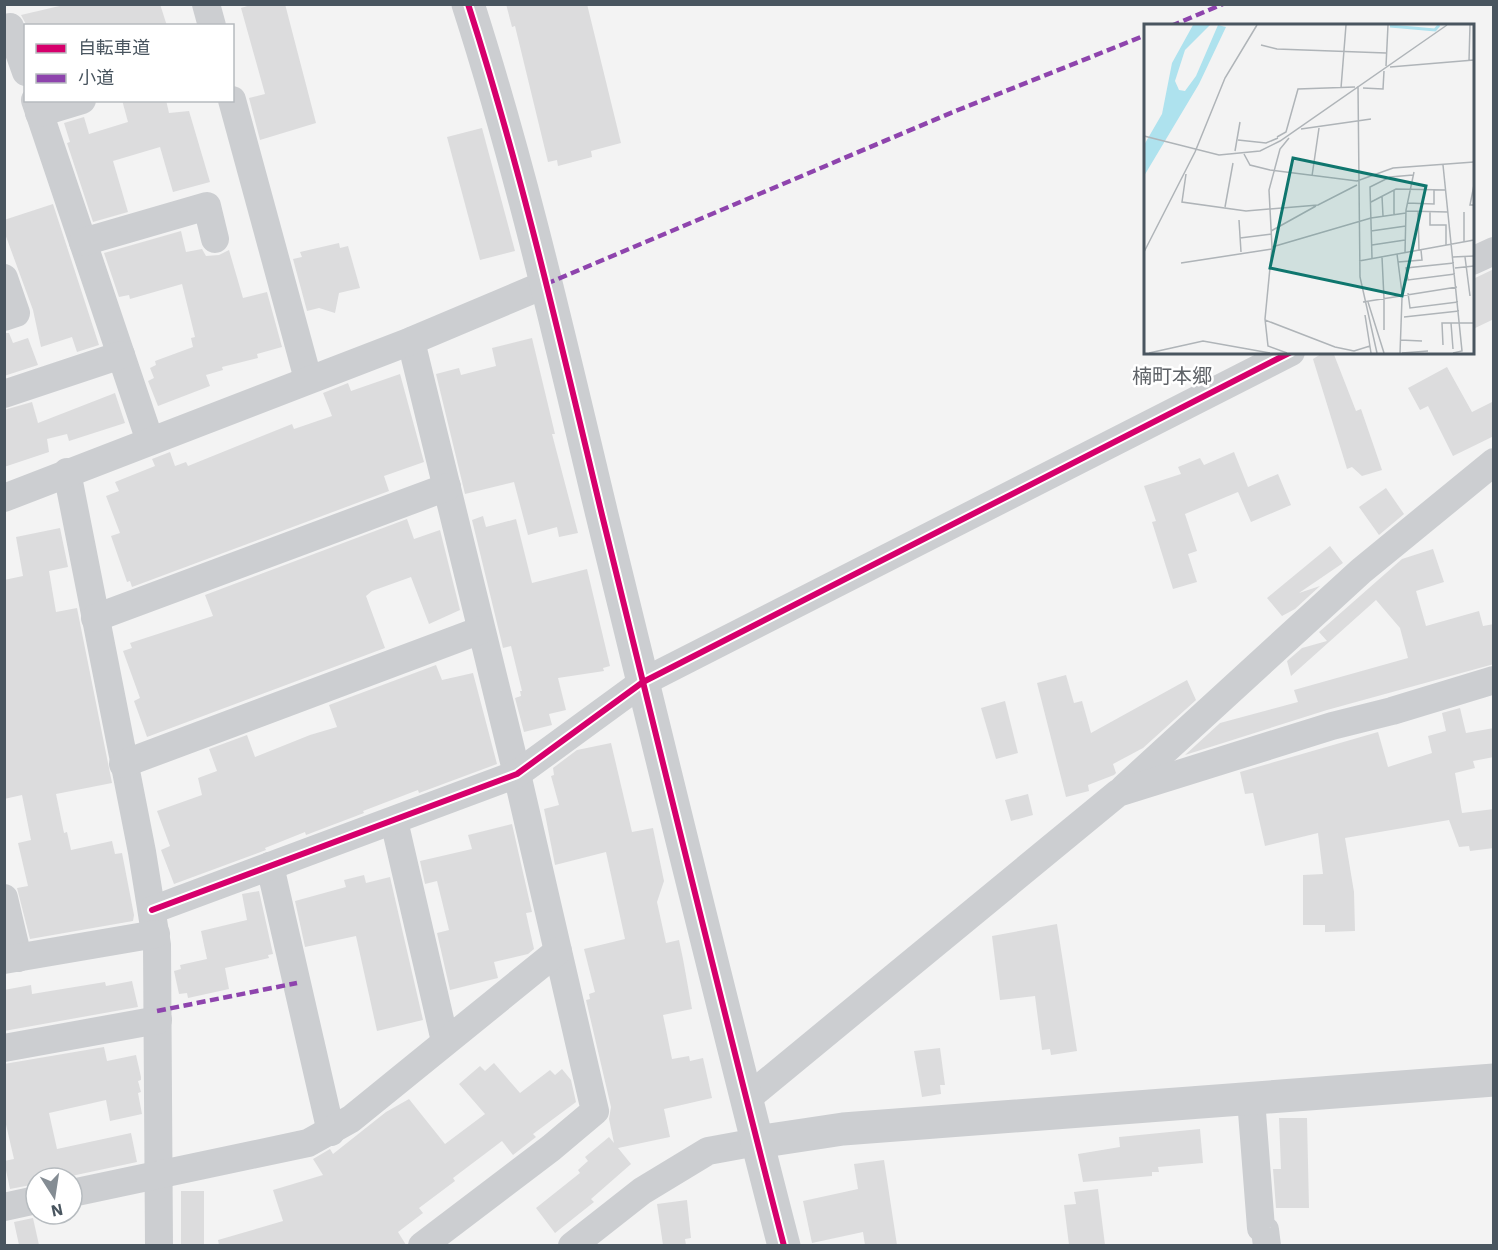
<svg xmlns="http://www.w3.org/2000/svg" width="1498" height="1250" font-family="'IBM Plex Sans','Noto Sans JP',sans-serif">
	<style>
		.building { fill: #dcdcdd }
		.lines { fill: none; stroke-linecap: round; stroke-linejoin: round }
		.minor { stroke: #ccced1; stroke-width: 28 }
		.tertiary { stroke: #ccced1; stroke-width: 33 }
		.quiet { stroke: #8e44ad; stroke-width: 4.5; stroke-dasharray: 9 4.5; stroke-linecap: butt }
		.cycleway-casing { stroke: #fff; stroke-width: 10 }
		.cycleway { stroke: #d6006c; stroke-width: 6 }
		.labels { text-anchor: middle; stroke-width: 5; stroke-linejoin: round; paint-order: stroke }
		.quarter-label { font-size: 20px; fill: #5e6267; stroke: #fff }
		.inset-river { fill: none; stroke: #aee2ee; stroke-width: 3 }
		.inset-road { fill: none; stroke: #afb4b8; stroke-width: 1.5 }
		.view { fill: #0f766e; fill-opacity: 0.15; stroke: #0f766e; stroke-width: 3 }
		.inset-edge { fill: none; stroke: #49555f; stroke-width: 3 }
	</style>
	<rect width="100%" height="100%" fill="#f3f3f3"/>
	<g class="building">
		<polygon points="68,4 160,4 167,26 27,26 21,15"/>
		<polygon points="254,4 285,4 316,123 260,140 249,98 265,94 241,8"/>
		<polygon points="506,4 587,4 621,143 591,151 592,157 558,166 557,160 548,162 515,26 512,27"/>
		<polygon points="122,100 166,100 169,113 189,111 210,182 173,192 160,147 113,161 128,212 93,222 67,143 70,142 64,123 84,117 89,134 128,122"/>
		<polygon points="482,128 515,251 480,260 447,137"/>
		<polygon points="53,204 99,345 77,352 72,337 41,347 33,310 4,231 4,220"/>
		<polygon points="181,231 186,252 202,249 206,256 219,255 229,250 243,298 267,292 282,347 257,354 258,358 222,367 223,370 206,375 210,386 158,406 148,381 154,378 150,368 156,365 155,361 193,347 191,338 195,337 182,284 130,299 129,295 119,297 104,253"/>
		<polygon points="339,243 340,248 348,246 360,288 339,293 335,313 319,308 307,311 293,259 302,257 300,252"/>
		<polygon points="1494,269 1494,319 1473,329 1473,279"/>
		<polygon points="4,333 9,333 13,343 28,338 38,365 4,376"/>
		<polygon points="532,338 555,434 552,434 578,533 559,537 557,527 528,535 514,482 465,494 436,374 459,368 461,375 496,366 492,348"/>
		<polygon points="1324,352 1333,352 1356,411 1361,409 1382,470 1362,476 1352,467 1347,469 1313,359"/>
		<polygon points="1447,367 1472,412 1494,401 1494,436 1453,456 1428,406 1420,410 1408,388"/>
		<polygon points="400,374 424,462 384,476 389,491 132,587 130,581 127,582 111,536 120,533 106,496 119,491 115,482 155,466 152,459 170,452 175,466 186,462 188,466 292,424 294,429 332,416 323,393 348,383 351,391"/>
		<polygon points="115,393 125,423 69,441 67,434 47,439 49,452 4,467 4,410 32,402 38,423"/>
		<polygon points="1234,452 1248,487 1278,474 1291,505 1251,522 1238,492 1185,514 1197,551 1188,554 1197,582 1173,589 1152,522 1156,521 1144,486 1181,474 1178,467 1200,458 1204,465"/>
		<polygon points="1386,488 1404,514 1379,535 1359,507"/>
		<polygon points="483,516 486,527 516,519 532,583 587,569 610,666 603,668 604,671 558,678 566,710 549,714 552,725 524,732 515,698 521,696 520,691 522,691 511,646 503,648 472,520"/>
		<polygon points="407,519 414,539 440,530 460,610 429,624 411,577 372,591 366,596 385,648 147,737 134,701 140,698 123,651 132,648 130,643 213,616 205,595"/>
		<polygon points="60,528 68,567 49,571 56,612 77,608 112,783 56,794 64,833 67,832 71,850 112,841 115,854 122,853 134,915 133,921 30,939 17,888 28,886 18,843 31,840 22,795 4,799 4,580 23,576 16,537"/>
		<polygon points="1330,546 1343,563 1299,593 1320,586 1295,609 1282,616 1267,598"/>
		<polygon points="1433,549 1444,582 1416,591 1426,626 1479,611 1483,626 1494,624 1494,664 1327,710 1185,755 1220,723 1298,702 1294,690 1408,658 1400,628 1376,600 1291,676 1287,661 1302,648 1327,641 1319,632 1402,559"/>
		<polygon points="436,665 442,680 473,673 497,764 419,793 418,790 363,811 364,813 306,835 305,832 265,848 266,850 174,884 161,850 170,846 157,811 202,795 198,778 217,771 209,749 247,735 255,757 310,735 337,727 329,705"/>
		<polygon points="1066,675 1074,703 1082,701 1091,733 1187,680 1196,700 1143,748 1113,764 1116,773 1114,775 1088,785 1089,791 1066,797 1037,683"/>
		<polygon points="1005,701 1018,753 996,759 981,708"/>
		<polygon points="1460,708 1466,733 1494,728 1494,757 1473,761 1475,768 1455,773 1462,813 1494,809 1494,848 1470,851 1469,846 1459,847 1449,820 1345,838 1354,892 1355,931 1325,932 1325,925 1303,925 1303,875 1323,874 1318,833 1265,846 1253,793 1245,794 1240,772 1378,732 1388,767 1432,753 1428,736 1446,731 1442,713"/>
		<polygon points="611,743 632,832 653,828 664,881 657,902 666,943 679,940 683,959 692,1009 663,1015 672,1059 689,1056 690,1061 703,1058 712,1098 664,1109 670,1137 618,1148 631,1164 591,1199 594,1202 555,1233 536,1208 580,1173 578,1170 588,1161 585,1157 609,1137 614,1143 609,1119 611,1107 586,1000 590,999 589,994 595,992 584,949 625,939 606,852 555,865 544,809 559,805 551,776 554,775 553,768 577,750"/>
		<polygon points="1028,794 1033,815 1011,821 1005,800"/>
		<polygon points="512,824 532,912 526,913 534,949 528,954 494,962 498,978 450,990 437,933 449,930 437,881 425,884 420,861 472,849 468,835"/>
		<polygon points="364,875 366,883 390,877 423,1020 377,1031 356,936 305,947 295,901 346,887 344,880"/>
		<polygon points="259,891 273,954 268,955 269,958 225,968 229,989 188,998 187,993 179,994 174,971 181,969 180,965 207,959 201,931 247,920 242,894"/>
		<polygon points="1057,924 1077,1051 1051,1055 1050,1049 1042,1050 1035,996 1000,1000 992,936"/>
		<polygon points="132,981 138,1007 4,1031 4,990 31,985 32,994 105,982 106,986"/>
		<polygon points="104,1047 107,1061 136,1055 141,1077 141,1080 138,1081 141,1092 138,1093 142,1114 110,1121 106,1100 49,1113 57,1149 131,1133 137,1162 62,1178 36,1178 36,1184 10,1189 4,1161 14,1159 4,1116 4,1064"/>
		<polygon points="940,1048 945,1085 940,1085 941,1094 922,1097 914,1051"/>
		<polygon points="494,1063 520,1093 550,1070 555,1075 562,1069 571,1080 576,1102 533,1134 536,1137 513,1155 502,1141 453,1178 455,1181 419,1208 423,1213 398,1232 406,1245 219,1245 218,1240 283,1221 273,1190 323,1175 313,1159 330,1149 333,1154 386,1112 409,1099 445,1144 485,1114 459,1084 480,1066 485,1071"/>
		<polygon points="1279,1118 1307,1118 1309,1208 1276,1208 1273,1169 1281,1169"/>
		<polygon points="1200,1129 1203,1163 1158,1167 1159,1172 1152,1172 1152,1176 1083,1182 1078,1154 1120,1147 1119,1137"/>
		<polygon points="884,1160 897,1245 865,1245 863,1232 812,1243 803,1201 858,1189 854,1164"/>
		<polygon points="1098,1189 1105,1245 1069,1245 1064,1205 1076,1204 1074,1192"/>
		<rect x="181" y="1191" width="23" height="54"/>
		<polygon points="687,1200 691,1238 685,1239 686,1245 663,1245 657,1204"/>
		<polygon points="33,1218 39,1245 19,1245 14,1222"/>
	</g>
	<g class="lines">
		<g class="minor">
			<polyline points="206,4 212,26"/>
			<polyline points="10,27 26,72"/>
			<polyline points="35,100 150,441"/>
			<polyline points="232,100 308,379"/>
			<polyline points="39,113 82,100"/>
			<polyline points="83,242 207,206 215,239"/>
			<polyline points="1472,261 1494,251"/>
			<polyline points="4,278 16,313 4,317"/>
			<polyline points="411,341 517,774 595,1111 551,1148 422,1246"/>
			<polyline points="4,394 121,355"/>
			<polyline points="67,472 142,852 157,945 159,1246"/>
			<polyline points="4,498 411,341 546,284"/>
			<polyline points="95,618 447,487"/>
			<polyline points="123,764 481,630"/>
			<polyline points="1124,788 1361,571 1494,462"/>
			<polyline points="394,821 445,1041"/>
			<polyline points="270,866 331,1132"/>
			<polyline points="4,898 18,958"/>
			<polyline points="152,910 517,774 643,682 1291,352"/>
			<polyline points="4,960 156,934"/>
			<polyline points="4,1048 158,1020"/>
			<polyline points="1251,1099 1261,1228 1265,1230 1267,1246"/>
			<polyline points="745,1100 1118,793 1332,726 1392,711 1494,680"/>
			<polyline points="72,1193 308,1143 351,1119 558,951"/>
			<polyline points="4,1207 36,1200"/>
			<polyline points="572,1246 642,1191 708,1151 757,1142"/>
		</g>
		<g class="tertiary">
			<path d="M468 4C522 172 561 344 602 515 662 759 721 1003 784 1246"/>
			<polyline points="757,1142 843,1129 1494,1080"/>
		</g>
		<g class="quiet">
			<polyline points="1171,26 1223,4"/>
			<polyline points="546,284 958,110 1146,35"/>
			<polyline points="157,1011 297,983"/>
		</g>
		<g class="cycleway-casing">
			<g id="cycleway">
				<path d="M468 4C522 172 561 344 602 515 662 759 721 1003 784 1246"/>
				<polyline points="152,910 517,774 643,682 1291,352"/>
			</g>
		</g>
		<use href="#cycleway" class="cycleway"/>
	</g>
	<g class="labels">
		<g class="quarter-label">
			<text x="1172" y="383">楠町本郷</text>
		</g>
	</g>
	<g transform="translate(1144 24)">
		<rect width="330" height="330" fill="#f3f3f3"/>
		<path d="M49 1H66L41 26 31 57 35 66 41 67 52 52 74 1 82 3 55 60 0 152V121L18 90 28 39Z" fill="#aee2ee"/>
		<path class="inset-river" d="M246 2 291 6 295 1"/>
		<path class="inset-road" d="M117 21 133 25 242 29M325 37 326 1M242 42 244 1M246 43 330 36M214 62 216 253 233 329M197 64 202 1M219 64 239 65 240 47M157 105 227 95M0 112 75 131 116 127 136 117 303 1M133 113 142 108 154 65 211 63M94 116 122 119 134 114M91 127 96 98M100 130 106 141 126 146 213 157 249 144 330 138M299 141 318 327 309 329M42 150 38 178 102 187 174 181 213 161M168 152 175 104M330 161 326 181H330M250 166V191M238 172 239 192M227 178 252 165 302 166M263 179 290 180V166M81 183 89 139M262 187 304 188M274 187 275 227M286 188V201H302V221M320 188V218M95 196 97 228M127 207 172 182M227 207 262 202M96 214 128 210M228 221 261 216M128 223 227 194 262 189M0 228 51 128 81 54 113 1M261 229 262 186 270 148M253 230 258 269M238 233 240 275M309 233 330 232M321 233 326 272M228 234 226 163 246 153 269 151M215 237 330 216M254 238 278 236 277 226M37 239 128 225M310 239 262 244 264 256 311 250M311 244 330 242M264 269 266 284 314 278M240 275V306M219 278 313 263M224 278 240 329M221 291 227 329M260 293 315 287M121 296 191 323 210 327 226 322M256 316 278 317M299 321 298 299H307M309 325 307 299H330M5 329 59 317 126 329M143 329 124 322 121 295 128 223 125 166 136 125 145 114M256 329 258 274M258 329 284 327"/>
		<path class="view" d="M149 134 282 162 258 272 126 244Z"/>
		<rect width="330" height="330" class="inset-edge"/>
	</g>
	<rect width="1498" height="1250" fill="none" stroke="#49555f" stroke-width="12"/>
	<rect x="24" y="24" width="210" height="78" fill="#ffffff" stroke="#b6bbbf" stroke-width="1.5"/>
	<rect x="36" y="44" width="30" height="9" fill="#d6006c" stroke="#b6bbbf" stroke-width="1.5"/>
	<text x="78" y="54" font-size="18" fill="#49555f">自転車道</text>
	<rect x="36" y="74" width="30" height="9" fill="#8e44ad" stroke="#b6bbbf" stroke-width="1.5"/>
	<text x="78" y="84" font-size="18" fill="#49555f">小道</text>
	<g transform="translate(54 1196) rotate(168)"><circle r="28" fill="#ffffff" stroke="#b6bbbf" stroke-width="1.5"/>
	<path d="M0-4.5L10 22L0 15L-10 22Z" fill="#848c93"/>
	<text y="-9" font-size="16" font-weight="bold" text-anchor="middle" fill="#49555f">N</text>
	</g>
</svg>
